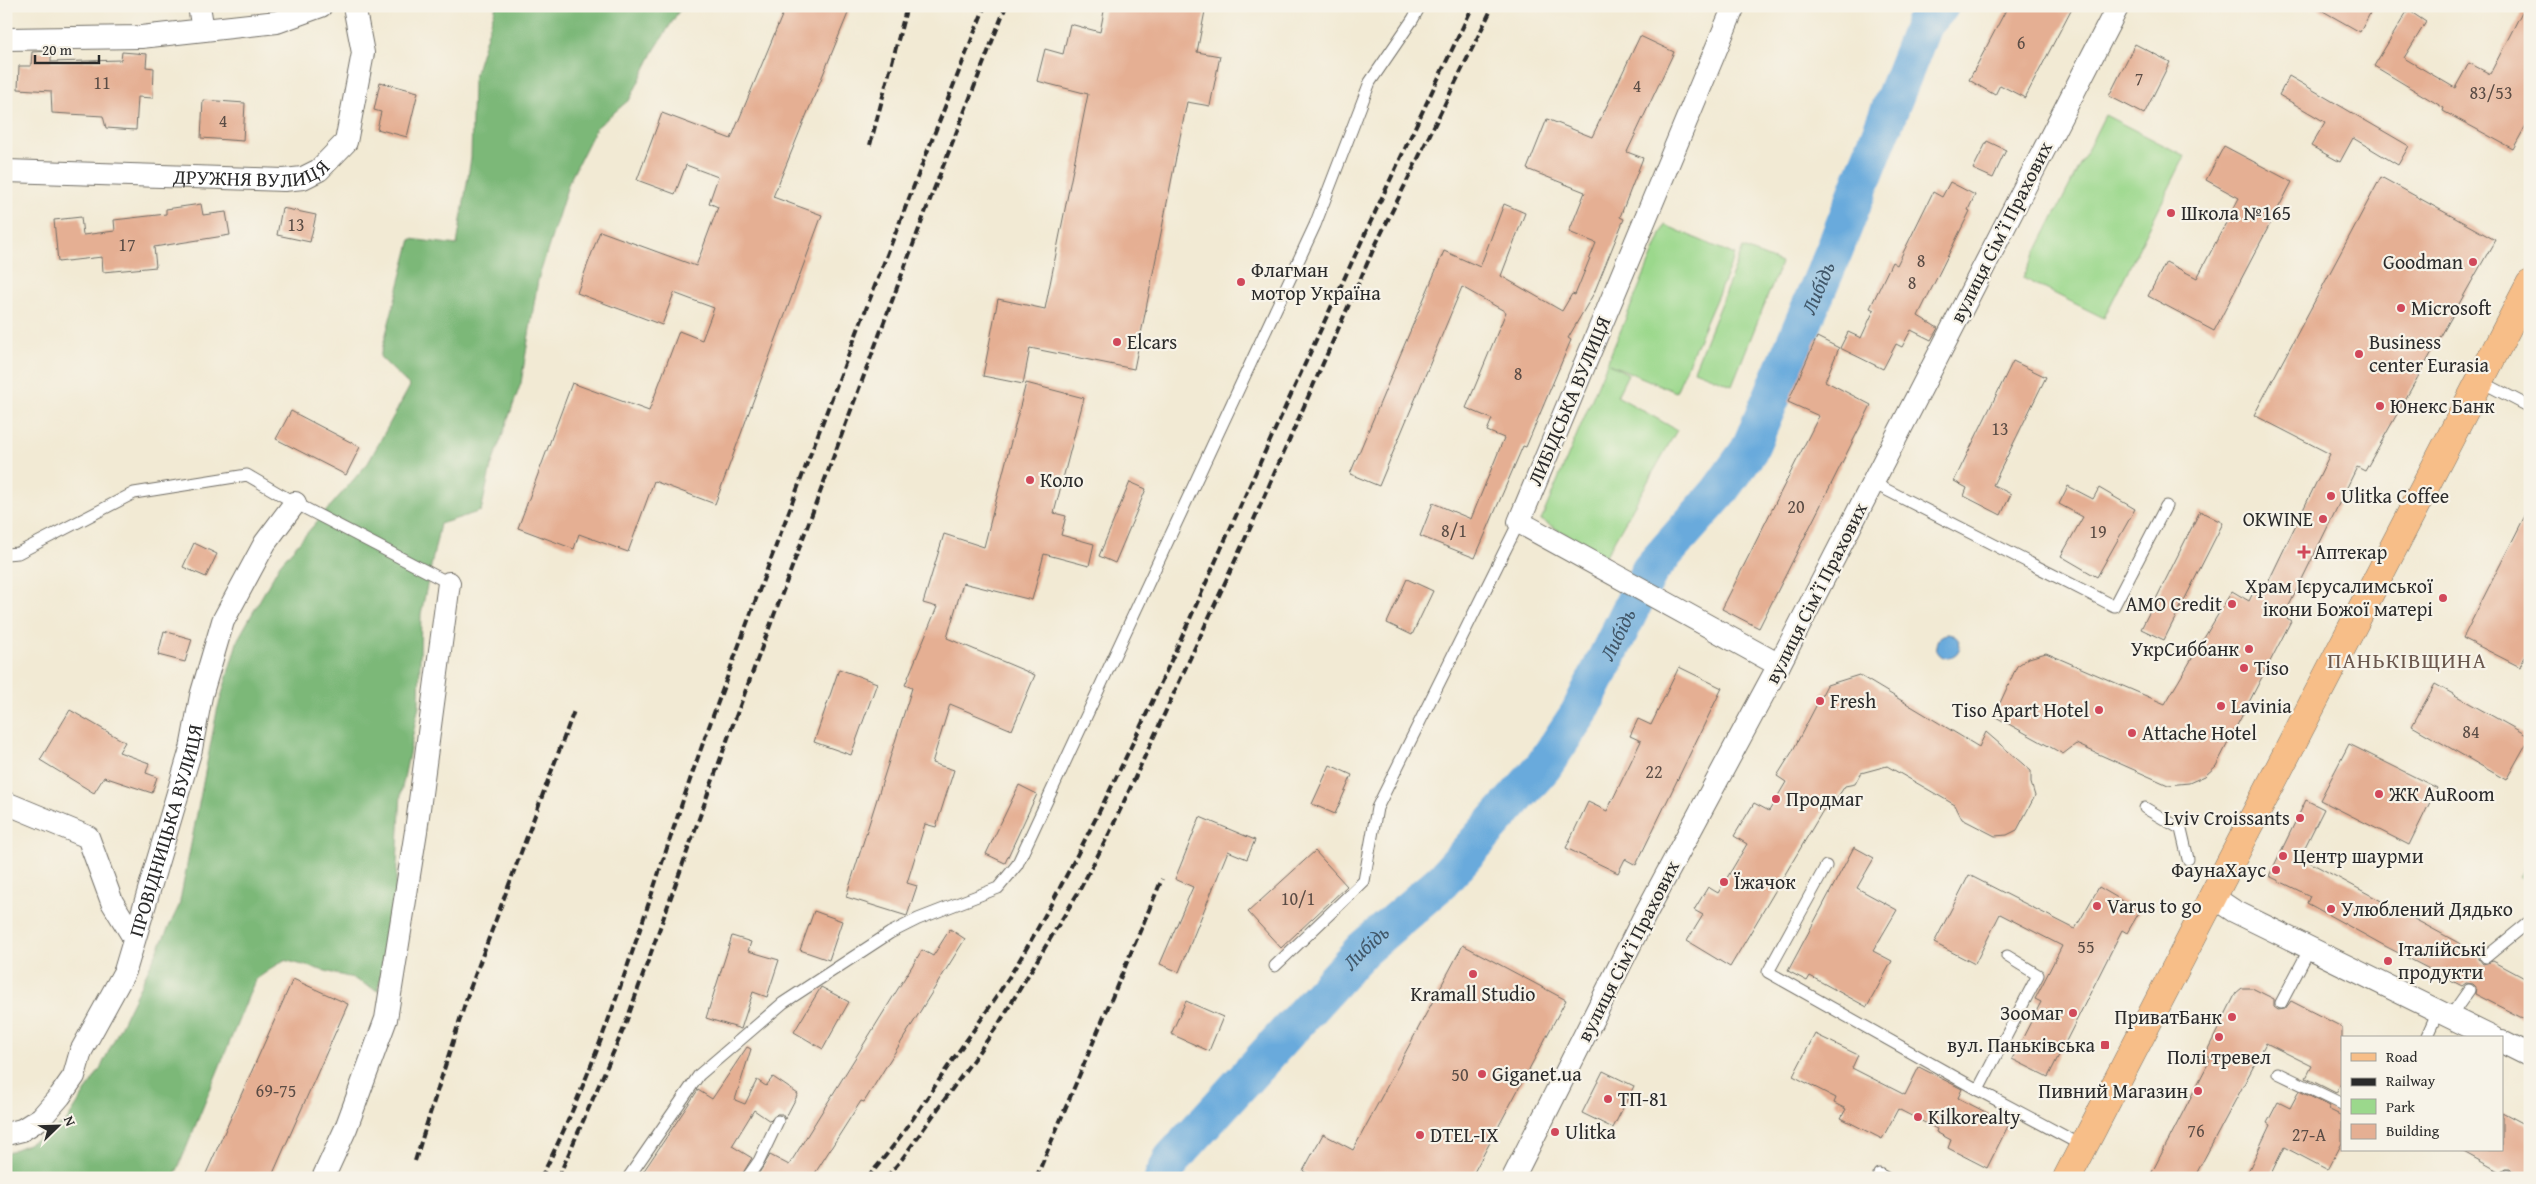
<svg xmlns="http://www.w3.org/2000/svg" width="2536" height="1184" font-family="'Gentium Book Plus',serif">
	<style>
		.green { fill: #9bd88c; stroke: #63825c }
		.forest { fill: #7cb878; stroke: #547252 }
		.water { fill: #69aadc; stroke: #4a6a84 }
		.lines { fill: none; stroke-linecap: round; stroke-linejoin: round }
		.river { stroke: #69aadc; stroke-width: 38 }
		.building { fill: #e5af93 }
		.lane-casing { stroke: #716e66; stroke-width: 13 }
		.street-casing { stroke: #716e66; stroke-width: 24 }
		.primary-casing { stroke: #716e66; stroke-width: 29 }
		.lane { stroke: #fff; stroke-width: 11 }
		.street { stroke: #fff; stroke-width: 22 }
		.primary { stroke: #f7be88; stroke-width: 28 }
		.rail { stroke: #2b2b2b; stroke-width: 4; stroke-dasharray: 8 4; stroke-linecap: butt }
		.poi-dot { fill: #d1495b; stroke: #f7f3e8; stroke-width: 2 }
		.labels { text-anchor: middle; stroke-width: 4.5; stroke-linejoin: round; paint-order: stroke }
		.number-label { font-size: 18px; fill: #5a4c45 }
		.street-label { font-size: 20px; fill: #2b2b2b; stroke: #f7f3e8 }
		.poi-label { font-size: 20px; fill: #2b2b2b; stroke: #f7f3e8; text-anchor: start }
		.water-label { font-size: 21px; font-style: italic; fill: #415769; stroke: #f7f3e8 }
		.quarter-label { font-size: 22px; letter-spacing: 1px; fill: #6c594f; stroke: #f7f3e8 }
	</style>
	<rect width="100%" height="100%" fill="#f7f3e8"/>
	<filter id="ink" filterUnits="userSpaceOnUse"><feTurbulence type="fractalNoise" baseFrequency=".02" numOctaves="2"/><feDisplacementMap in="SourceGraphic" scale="10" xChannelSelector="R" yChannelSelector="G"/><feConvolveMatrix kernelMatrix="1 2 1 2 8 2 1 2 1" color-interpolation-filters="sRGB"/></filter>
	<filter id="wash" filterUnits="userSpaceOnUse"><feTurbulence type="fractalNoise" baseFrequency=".0096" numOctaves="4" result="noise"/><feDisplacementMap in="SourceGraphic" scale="20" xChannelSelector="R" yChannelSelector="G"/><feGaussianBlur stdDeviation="1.12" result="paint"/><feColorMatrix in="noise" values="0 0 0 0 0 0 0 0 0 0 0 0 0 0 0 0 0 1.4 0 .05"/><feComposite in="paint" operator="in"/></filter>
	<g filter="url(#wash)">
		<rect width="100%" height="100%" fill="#f2ead4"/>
		<g class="green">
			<polygon points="2105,115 2185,156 2104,318 2023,278"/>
			<polygon points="1665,225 1735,255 1676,392 1610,364 1628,374 1617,396 1677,430 1605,557 1541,520"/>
			<polygon points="1743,248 1781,263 1732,385 1694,370"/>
			<polygon points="2530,857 2530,882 2519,876"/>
		</g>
		<polygon class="forest" points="496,6 682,6 654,51 630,99 596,128 569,182 538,280 521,383 491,467 481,511 440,524 421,614 419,705 401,793 395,900 378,991 352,978 284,960 255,980 174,1178 6,1178 6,1153 26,1145 66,1122 100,1069 179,906 217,711 238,639 280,564 368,463 410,386 380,357 411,239 457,245 471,158 473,80"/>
		<circle class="water" cx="1948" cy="646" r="12"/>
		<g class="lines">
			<path class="river" id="s1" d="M1163 1178 1172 1159 1362 950 1442 881 1543 767 1579 713 1650 570 1718 493 1749 450 1834 251 1923 25 1940 6"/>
		</g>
		<g id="blocks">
			<g class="building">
				<polygon points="786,6 851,6 773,197 822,215 715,504 654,481 628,552 579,534 574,549 518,528 572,383 649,411 679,331 702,340 714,308 674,293 662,325 577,293 600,231 696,266 718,207 709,203 718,177 686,165 675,194 637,180 662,113 731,139"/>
				<polygon points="1105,6 1206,6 1197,52 1220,56 1210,106 1187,102 1134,369 1030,348 1023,384 983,376 998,299 1045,309 1088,94 1037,81 1045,49 1063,54 1070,24 1100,32"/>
				<polygon points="2008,6 2073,6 2025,98 2000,85 1995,95 1969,80"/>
				<polygon points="2314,6 2374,6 2360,32"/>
				<polygon points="2525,6 2530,6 2530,118 2513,149 2443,111 2444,108 2374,66 2408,10 2426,22 2404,58 2455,88 2469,63 2490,74"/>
				<polygon points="1640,36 1674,52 1627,152 1643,158 1620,217 1624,219 1594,293 1568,338 1571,340 1526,447 1523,446 1475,558 1420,536 1433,503 1471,519 1504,438 1487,431 1492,419 1466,408 1506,312 1462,287 1379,486 1350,474 1444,251 1480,267 1504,204 1525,213 1501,276 1562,311 1572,294 1575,295 1596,243 1569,232 1585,192 1527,169 1547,119 1592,137"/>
				<polygon points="2135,44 2170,62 2144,114 2109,96"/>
				<polygon points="51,51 51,62 121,60 122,52 147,54 146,67 154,68 153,98 138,97 136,130 106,128 103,116 52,113 51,91 18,89 19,66 31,66 32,52"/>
				<polygon points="2289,76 2409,146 2398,165 2353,138 2340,162 2311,146 2325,122 2279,95"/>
				<polygon points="380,82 418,92 407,137 377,129 381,112 374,110"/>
				<polygon points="203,100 245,103 243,141 201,138"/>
				<polygon points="1987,141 2006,150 1993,178 1973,169"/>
				<polygon points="2224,146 2292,182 2214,331 2148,296 2166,262 2197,278 2239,198 2206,180"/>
				<polygon points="2381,177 2495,240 2365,471 2357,467 2284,616 2291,621 2216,766 2205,776 2189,783 2168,785 2076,744 2063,754 1994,716 2017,666 2029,658 2046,653 2165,704 2232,591 2249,601 2253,593 2261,597 2330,454 2254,415"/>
				<polygon points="1950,182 1975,195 1968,210 1970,211 1918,316 1938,328 1931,340 1911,330 1902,347 1896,344 1883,369 1840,348 1848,332 1861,338 1874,310 1870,308 1892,262 1897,265 1933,192 1942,197"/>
				<polygon points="201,204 203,215 226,212 230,235 154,247 156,267 103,272 102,257 58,262 54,220 81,217 83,235 115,231 114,220 166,214 166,209"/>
				<polygon points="282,208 316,215 310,242 277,235"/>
				<polygon points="1817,337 1839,348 1825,381 1871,405 1759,628 1722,609 1819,416 1788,402"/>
				<polygon points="2013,361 2046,377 1993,485 2011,494 2001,515 1964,496 1967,488 1954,481"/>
				<polygon points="1026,383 1084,398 1054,513 1066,516 1061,535 1094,544 1089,566 1044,554 1032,600 963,583 947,638 1035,675 1012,730 950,704 932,763 954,770 936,827 925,824 907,883 917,886 907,916 846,897 912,688 905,685 937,607 923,603 944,534 984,547"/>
				<polygon points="291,411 360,447 346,475 276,439"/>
				<polygon points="1130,482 1146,489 1115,563 1099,556"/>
				<polygon points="2068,486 2093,499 2099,488 2135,509 2097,577 2061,556 2083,517 2059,504"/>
				<polygon points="2530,506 2530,599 2524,611 2530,614 2530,647 2520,667 2463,638"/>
				<polygon points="2200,511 2223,523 2164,640 2141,629"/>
				<polygon points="194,543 217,554 206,577 183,567"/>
				<polygon points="1407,579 1433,591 1412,635 1387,623"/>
				<polygon points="164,631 192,639 185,662 158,655"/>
				<polygon points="1679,667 1722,688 1636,865 1625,859 1618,873 1566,848 1588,802 1607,811 1641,741 1630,736 1638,719 1651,725"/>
				<polygon points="839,669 877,683 851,755 814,742"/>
				<polygon points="1859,675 1979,747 1986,732 2031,771 2031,783 2035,796 2017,830 2007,835 1995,836 1962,819 1955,805 1887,766 1861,773 1855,784 1845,786 1829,810 1825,807 1730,967 1687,941 1703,915 1694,910 1708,887 1718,893 1747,844 1734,836 1754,803 1769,811 1786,782 1777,776 1792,752 1827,685"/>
				<polygon points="2435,684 2530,737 2506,780 2412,726"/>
				<polygon points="70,710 125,742 119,752 149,763 146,773 157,777 152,793 104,777 94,793 40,760"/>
				<polygon points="2349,744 2437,788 2409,845 2320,800"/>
				<polygon points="1330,765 1352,775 1335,814 1312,804"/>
				<polygon points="1019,785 1037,794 1005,863 986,854"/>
				<polygon points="2306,800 2324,809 2300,857 2479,954 2479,959 2483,964 2493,961 2530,981 2530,1022 2475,994 2476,987 2473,984 2466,983 2462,986 2385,946 2307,903 2310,896 2269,876"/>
				<polygon points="1200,817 1255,840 1247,859 1228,851 1179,972 1160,964 1193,887 1175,879"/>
				<polygon points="1854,847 1874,858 1857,888 1897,910 1873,951 1892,961 1867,1007 1810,976 1807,981 1788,971"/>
				<polygon points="1315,851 1347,886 1281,948 1248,912"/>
				<polygon points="1969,875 2075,929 2099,887 2140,911 2127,933 2122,930 2048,1077 2012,1059 2041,1002 2035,999 2062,946 2000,914 1975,964 1934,943"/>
				<polygon points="814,911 842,921 829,960 800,950"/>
				<polygon points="950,929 965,939 864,1102 861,1101 812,1178 756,1178 770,1155 789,1165 922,950 933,956"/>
				<polygon points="732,936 751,942 748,951 779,960 767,997 753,992 741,1029 706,1018"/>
				<polygon points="1463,945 1566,1000 1471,1178 1316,1178 1303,1171 1323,1134 1353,1150"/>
				<polygon points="293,979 348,1004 271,1178 204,1178"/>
				<polygon points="821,987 849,1002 823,1049 794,1032"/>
				<polygon points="2242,988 2252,988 2274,999 2274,1007 2278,1010 2285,1009 2291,1001 2342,1027 2342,1081 2336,1093 2306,1078 2312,1066 2266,1043 2194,1178 2149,1178 2211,1058 2205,1055 2236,993"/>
				<polygon points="1186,1001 1223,1017 1209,1051 1171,1034"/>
				<polygon points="1815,1034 1858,1055 1852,1068 1905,1095 1919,1067 1962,1089 1958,1098 2009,1124 1987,1168 1948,1148 1951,1140 1936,1132 1937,1129 1898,1109 1882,1139 1841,1118 1846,1109 1834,1103 1836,1098 1793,1076"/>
				<polygon points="747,1047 751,1049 735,1100 745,1104 757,1080 766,1086 773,1077 798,1094 785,1119 782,1114 777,1114 770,1121 754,1110 732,1146 752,1158 740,1178 639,1178 698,1090 712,1099"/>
				<polygon points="1603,1071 1634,1086 1613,1128 1582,1113"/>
				<polygon points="2299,1091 2330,1106 2328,1109 2342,1116 2342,1143 2328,1170 2284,1147 2269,1178 2245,1178 2270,1125 2267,1123 2278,1102 2290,1108"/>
				<polygon points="2502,1112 2530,1127 2530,1178 2514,1178 2514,1173 2510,1168 2505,1168 2500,1172 2460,1150 2502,1150"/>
			</g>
		</g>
	</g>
	<g filter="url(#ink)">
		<use href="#blocks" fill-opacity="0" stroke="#716e66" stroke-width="1"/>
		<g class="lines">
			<g class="lane-casing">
				<g id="lane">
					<polyline points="2480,381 2530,407"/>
					<polyline points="1873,483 2114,606 2166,506"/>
					<polyline points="6,554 18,553 134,493 247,475 295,503 449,583"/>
					<polyline points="2145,808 2181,829 2188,859"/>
					<polyline points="1826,866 1768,972 1978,1090"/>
					<polyline points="2007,956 2038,975 1978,1090 2083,1146"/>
					<polyline points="2486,957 2530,921"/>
					<polyline points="1275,966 1364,881 1377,808 1519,522"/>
					<polyline points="2281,1003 2310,948"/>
					<polyline points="2450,1017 2469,990"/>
					<polyline points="2426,1038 2438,1011"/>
					<polyline points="2278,1073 2342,1104"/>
					<polyline points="1879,1174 1886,1178"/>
					<polyline points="628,1178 699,1075 783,1003 890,933 918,919 998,888 1017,865 1315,225 1370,82 1413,19 1420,6"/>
					<polyline points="747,1178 759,1161 778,1121"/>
					<polyline points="2506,1178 2507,1175"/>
				</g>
			</g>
			<g class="street-casing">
				<g id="street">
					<polyline points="199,6 203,30"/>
					<polyline points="1734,6 1519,522 1779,665"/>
					<polyline points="6,39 141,37 277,22 321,6"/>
					<path id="s2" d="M6 171 284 180 303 178 319 170 346 142 363 53 354 6"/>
					<polyline points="6,803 88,837 112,902 134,938"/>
					<polyline points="2213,897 2234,911 2493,1038"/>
					<polyline points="2502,1042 2530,1056"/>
					<path id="s3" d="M6 1134 22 1130 41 1118 60 1096 74 1076 81 1051 125 971 191 749 201 696 223 621 265 543 295 503"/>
					<polyline points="323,1178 346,1128 386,1019 416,831 449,583"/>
					<polyline points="1513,1178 1647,911 1779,665 2118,6"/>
				</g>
			</g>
			<g class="primary-casing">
				<polyline id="primary" points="2067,1178 2530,284"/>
			</g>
			<use href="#lane" class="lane"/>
			<use href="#street" class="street"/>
			<use href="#primary" class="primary"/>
			<g class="rail">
				<polyline points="870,145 907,6"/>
				<polyline points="415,1161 468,994 574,711"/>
				<path d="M541 1178C614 1033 654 875 710 724 798 483 890 244 985 6"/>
				<polyline points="558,1178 624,1028 729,735 931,197 1006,6"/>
				<path d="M867 1178C898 1143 923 1104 949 1065 976 1027 1003 989 1026 949 1100 819 1161 685 1221 549 1303 367 1386 186 1473 6"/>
				<polyline points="886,1178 902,1159 998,1025 1079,891 1109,834 1252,524 1374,248 1493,6"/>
				<polyline points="1036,1178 1162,879"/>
			</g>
		</g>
	</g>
	<g class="poi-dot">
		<circle cx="2171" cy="213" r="5"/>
		<circle cx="2473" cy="262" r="5"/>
		<circle cx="1241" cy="282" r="5"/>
		<circle cx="2401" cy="308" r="5"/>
		<circle cx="1117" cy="342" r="5"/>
		<circle cx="2359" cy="354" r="5"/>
		<circle cx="2380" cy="406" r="5"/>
		<circle cx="1030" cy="480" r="5"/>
		<circle cx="2331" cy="496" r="5"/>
		<circle cx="2323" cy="519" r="5"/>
		<path d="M2301.5 544.5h5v5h5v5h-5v5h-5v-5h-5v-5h5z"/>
		<circle cx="2443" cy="598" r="5"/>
		<circle cx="2232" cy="604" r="5"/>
		<circle cx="2249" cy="649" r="5"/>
		<circle cx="2244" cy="668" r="5"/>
		<circle cx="1820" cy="701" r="5"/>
		<circle cx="2221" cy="706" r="5"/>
		<circle cx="2099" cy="710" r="5"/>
		<circle cx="2132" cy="733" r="5"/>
		<circle cx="2379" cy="794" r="5"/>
		<circle cx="1776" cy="799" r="5"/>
		<circle cx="2300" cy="818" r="5"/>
		<circle cx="2283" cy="856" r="5"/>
		<circle cx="2276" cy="870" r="5"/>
		<circle cx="1724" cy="882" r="5"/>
		<circle cx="2097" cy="906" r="5"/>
		<circle cx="2331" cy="909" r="5"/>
		<circle cx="2388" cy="961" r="5"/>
		<circle cx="1473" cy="974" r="5"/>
		<circle cx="2073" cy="1013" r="5"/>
		<circle cx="2232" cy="1017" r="5"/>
		<circle cx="2219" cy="1037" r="5"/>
		<rect x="2100" y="1040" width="10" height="10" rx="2.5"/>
		<circle cx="1482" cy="1074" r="5"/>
		<circle cx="2198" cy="1091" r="5"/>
		<circle cx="1608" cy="1099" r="5"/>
		<circle cx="1918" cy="1117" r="5"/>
		<circle cx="1555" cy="1132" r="5"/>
		<circle cx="1420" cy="1135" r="5"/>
	</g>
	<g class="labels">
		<g class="number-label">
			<text x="2021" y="49">6</text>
			<text x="2139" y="85">7</text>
			<text x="102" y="89">11</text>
			<text x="1637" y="92">4</text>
			<text x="2491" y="99">83/53</text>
			<text x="223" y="127">4</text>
			<text x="296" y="231">13</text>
			<text x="127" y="251">17</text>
			<text x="1921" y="267">8</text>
			<text x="1912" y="289">8</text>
			<text x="1518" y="380">8</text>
			<text x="2000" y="435">13</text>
			<text x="1796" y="513">20</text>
			<text x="1454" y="537">8/1</text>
			<text x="2098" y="538">19</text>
			<text x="2471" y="738">84</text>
			<text x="1654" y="778">22</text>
			<text x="1298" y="905">10/1</text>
			<text x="2086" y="953">55</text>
			<text x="1460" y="1081">50</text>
			<text x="276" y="1097">69-75</text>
			<text x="2196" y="1137">76</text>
			<text x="2309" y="1141">27-А</text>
		</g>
		<g class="street-label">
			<text dy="7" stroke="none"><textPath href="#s2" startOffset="246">ДРУЖНЯ ВУЛИЦЯ</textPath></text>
			<text transform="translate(2001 232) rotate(-63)" y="7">вулиця Сімʼї Прахових</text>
			<text transform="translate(1569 401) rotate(-67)" y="7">ЛИБІДСЬКА ВУЛИЦЯ</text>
			<text transform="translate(1816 593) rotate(-63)" y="7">вулиця Сімʼї Прахових</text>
			<text dy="7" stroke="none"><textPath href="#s3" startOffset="356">ПРОВІДНИЦЬКА ВУЛИЦЯ</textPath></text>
			<text transform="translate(1628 951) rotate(-63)" y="7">вулиця Сімʼї Прахових</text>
		</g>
		<g class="poi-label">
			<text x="2181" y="220">Школа №165</text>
			<text x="2463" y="269" text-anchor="end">Goodman</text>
			<text x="1251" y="277">Флагман<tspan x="1251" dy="23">мотор Україна</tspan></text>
			<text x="2411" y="315">Microsoft</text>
			<text x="1127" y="349">Elcars</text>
			<text x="2369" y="349">Business<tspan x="2369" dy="23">center Eurasia</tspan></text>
			<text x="2390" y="413">Юнекс Банк</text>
			<text x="1040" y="487">Коло</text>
			<text x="2341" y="503">Ulitka Coffee</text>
			<text x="2313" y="526" text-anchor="end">OKWINE</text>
			<text x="2314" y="559">Аптекар</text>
			<text x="2433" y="593" text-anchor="end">Храм Ієрусалимської<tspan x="2433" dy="23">ікони Божої матері</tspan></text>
			<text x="2222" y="611" text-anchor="end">AMO Credit</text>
			<text x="2239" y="656" text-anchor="end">УкрСиббанк</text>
			<text x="2254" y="675">Tiso</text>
			<text x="1830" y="708">Fresh</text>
			<text x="2231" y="713">Lavinia</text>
			<text x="2089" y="717" text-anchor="end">Tiso Apart Hotel</text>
			<text x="2142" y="740">Attache Hotel</text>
			<text x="2389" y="801">ЖК AuRoom</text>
			<text x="1786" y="806">Продмаг</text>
			<text x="2290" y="825" text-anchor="end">Lviv Croissants</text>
			<text x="2293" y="863">Центр шаурми</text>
			<text x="2266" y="877" text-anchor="end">ФаунаХаус</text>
			<text x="1734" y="889">Їжачок</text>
			<text x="2107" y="913">Varus to go</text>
			<text x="2341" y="916">Улюблений Дядько</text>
			<text x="2398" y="956">Італійські<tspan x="2398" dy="23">продукти</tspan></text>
			<text x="1473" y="1001" text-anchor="middle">Kramall Studio</text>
			<text x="2063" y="1020" text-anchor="end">Зоомаг</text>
			<text x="2222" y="1024" text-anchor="end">ПриватБанк</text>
			<text x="2095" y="1052" text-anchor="end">вул. Паньківська</text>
			<text x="2219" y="1064" text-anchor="middle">Полі тревел</text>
			<text x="1492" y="1081">Giganet.ua</text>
			<text x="2188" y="1098" text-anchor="end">Пивний Магазин</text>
			<text x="1618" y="1106">ТП-81</text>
			<text x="1928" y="1124">Kilkorealty</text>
			<text x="1565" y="1139">Ulitka</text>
			<text x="1430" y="1142">DTEL-IX</text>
		</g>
		<g class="water-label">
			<text dy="7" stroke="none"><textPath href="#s1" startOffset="1118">Либідь</textPath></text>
			<text dy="7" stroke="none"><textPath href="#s1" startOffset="714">Либідь</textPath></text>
			<text dy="7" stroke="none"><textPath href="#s1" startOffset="308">Либідь</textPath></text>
		</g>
		<g class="quarter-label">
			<text x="2407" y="668">ПАНЬКІВЩИНА</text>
		</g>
	</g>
	<rect width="2536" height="1184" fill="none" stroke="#f7f3e8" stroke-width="25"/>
	<rect x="2341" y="1036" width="162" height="115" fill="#f7f3e8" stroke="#a5a39c"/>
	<rect x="2351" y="1053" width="25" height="8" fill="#f7be88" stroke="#a5a39c"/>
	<text x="2386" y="1062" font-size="15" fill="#2b2b2b">Road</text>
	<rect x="2351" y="1078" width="25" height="8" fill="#2b2b2b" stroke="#a5a39c"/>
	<text x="2386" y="1086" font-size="15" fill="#2b2b2b">Railway</text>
	<rect x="2351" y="1099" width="25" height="15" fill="#9bd88c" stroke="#a5a39c"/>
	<text x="2386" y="1112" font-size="15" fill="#2b2b2b">Park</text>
	<rect x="2351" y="1124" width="25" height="15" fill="#e5af93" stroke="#a5a39c"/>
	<text x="2386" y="1136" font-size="15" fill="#2b2b2b">Building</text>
	<g transform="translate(58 1126) rotate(67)" stroke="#f7f3e8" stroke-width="4" paint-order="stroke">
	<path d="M0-4L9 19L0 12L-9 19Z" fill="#2b2b2b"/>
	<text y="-8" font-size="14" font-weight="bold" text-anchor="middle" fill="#2b2b2b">N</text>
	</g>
	<path d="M35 55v8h64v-8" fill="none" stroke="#2b2b2b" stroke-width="2.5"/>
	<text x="42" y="55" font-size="15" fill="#2b2b2b" stroke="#f7f3e8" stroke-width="4" paint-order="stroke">20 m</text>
</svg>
